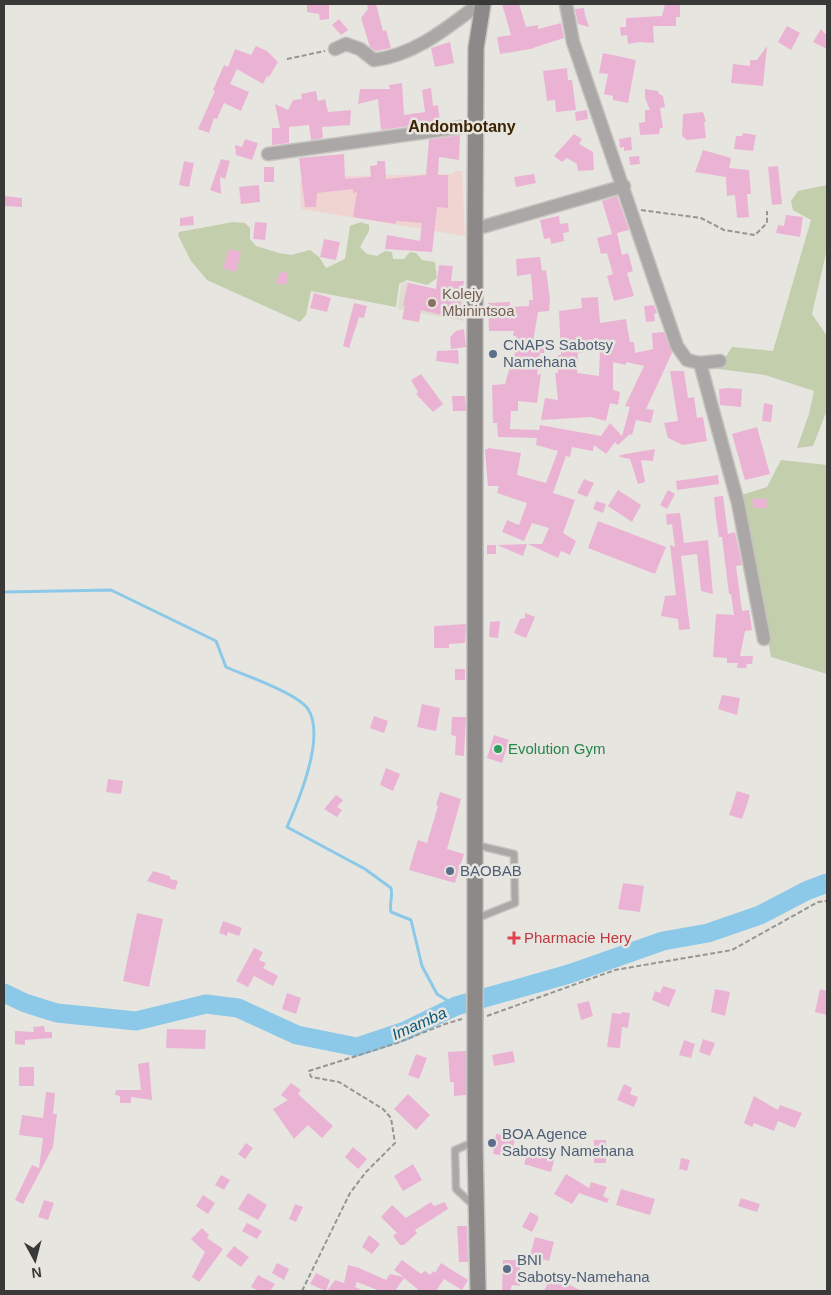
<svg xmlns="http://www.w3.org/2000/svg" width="831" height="1295" font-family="Helvetica,sans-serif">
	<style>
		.industrial { fill: #efd4d1 }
		.built { fill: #e0dbcf }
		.green { fill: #c2ceac }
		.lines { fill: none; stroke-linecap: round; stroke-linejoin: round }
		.stream { stroke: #8cc9e8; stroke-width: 3 }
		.river { stroke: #8cc9e8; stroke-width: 19 }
		.building { fill: #ebb3d3; fill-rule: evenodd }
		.lane-casing { stroke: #c4c3be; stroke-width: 9 }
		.street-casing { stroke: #c4c3be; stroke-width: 15 }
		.secondary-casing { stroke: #c4c3be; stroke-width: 18 }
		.path { stroke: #969591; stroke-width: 2; stroke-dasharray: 5 2.5; stroke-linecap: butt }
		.lane { stroke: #aaa7a6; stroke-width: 6 }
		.street { stroke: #aaa7a6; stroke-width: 12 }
		.secondary { stroke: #8d8988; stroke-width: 15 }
		.education-dot { fill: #8d6e63; stroke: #e7e5e0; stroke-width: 2 }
		.service-dot { fill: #5c6f8a; stroke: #e7e5e0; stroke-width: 2 }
		.leisure-dot { fill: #2e9e5b; stroke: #e7e5e0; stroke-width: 2 }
		.health-dot { fill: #e0444e; stroke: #e7e5e0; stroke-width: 2 }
		.labels { text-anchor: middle; stroke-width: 5; stroke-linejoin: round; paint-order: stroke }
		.education-label { font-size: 15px; fill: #785e54; stroke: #e7e5e0; text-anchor: start }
		.service-label { font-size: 15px; fill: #4e5e75; stroke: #e7e5e0; text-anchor: start }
		.leisure-label { font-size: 15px; fill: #27864d; stroke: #e7e5e0; text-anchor: start }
		.health-label { font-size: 15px; fill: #be3a42; stroke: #e7e5e0; text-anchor: start }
		.neighbourhood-label { font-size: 16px; font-weight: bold; fill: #3c2301; stroke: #e7e5e0 }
		.water-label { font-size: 16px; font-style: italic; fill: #095978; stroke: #e7e5e0 }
	</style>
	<rect width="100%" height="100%" fill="#e7e5e0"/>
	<polygon class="industrial" points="456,171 462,171 465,236 301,209 300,181 347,176 452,174"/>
	<polygon class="built" points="407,282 464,296 464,321 398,309 401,285"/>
	<g class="green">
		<polygon points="827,185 827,249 812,314 827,336 827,410 813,446 797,448 809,414 814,391 765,375 718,369 732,347 773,351 811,220 793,210 791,201 798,191"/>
		<polygon points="233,222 245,223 250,228 250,239 256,246 279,253 291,255 310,250 319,257 326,268 345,259 350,226 361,222 369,225 369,231 360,247 367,254 377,256 385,251 392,252 393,259 404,259 410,252 416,253 422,260 435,262 437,278 427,285 407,280 399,284 396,307 311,291 306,315 300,322 207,280 191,261 178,235 179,232"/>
		<polygon points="781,460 827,465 827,674 771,657 741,495 767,487"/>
	</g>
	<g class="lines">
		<path class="stream" d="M4 592 111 590 216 641 226 667C244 675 297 693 308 709 326 737 299 800 287 827L365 869 391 888C393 897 389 903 391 912L411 920 422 966 437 994 456 1006"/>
		<polyline class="river" points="4,993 25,1003 57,1013 136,1021 206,1004 238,1008 297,1035 357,1047 405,1031 456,1006 569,974 663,941 708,933 760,915 806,891 827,883"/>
	</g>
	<g class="building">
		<polygon points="307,4 329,4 329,19 320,20 319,14 307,12"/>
		<polygon points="367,4 376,4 383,31 386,30 391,48 376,51 370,47 361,18 368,9"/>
		<polygon points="502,4 519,4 526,27 538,25 538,29 561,23 564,38 530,49 500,54 497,37 511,35"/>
		<polygon points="665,4 680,4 680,17 676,17 676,26 653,26 654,43 640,42 628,44 627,35 621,36 620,27 626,27 626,18 662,16"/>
		<polygon points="584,8 585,15 589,27 578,24 575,9"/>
		<polygon points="339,19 348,30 341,35 332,25"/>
		<polygon points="787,26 800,33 791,50 778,42"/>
		<polygon points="821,29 827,36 827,49 813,42"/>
		<polygon points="450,42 454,63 435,67 431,48"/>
		<polygon points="256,46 267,51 278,62 269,77 267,76 263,84 237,69 230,84 249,92 241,111 224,103 217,119 214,118 209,133 198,129 215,91 213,90 224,65 228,67 235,49 251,55"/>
		<polygon points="767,46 763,86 731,83 733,64 750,66 750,60 757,60"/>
		<polygon points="603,53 636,60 628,103 613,100 613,96 604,94 608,74 599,73"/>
		<polygon points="567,68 568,80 572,80 576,110 556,112 555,100 547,101 543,71"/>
		<polygon points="402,83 404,115 425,112 422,90 431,88 433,106 438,105 440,122 381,130 378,99 358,104 360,89 390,89 389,85"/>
		<polygon points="645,89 658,91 659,94 663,96 665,107 660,108 663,128 660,128 659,134 640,135 639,123 645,122 645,110 650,110 645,98"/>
		<polygon points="316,91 318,101 325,99 328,112 351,110 350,125 322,127 323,138 311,140 309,125 289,127 289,143 272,145 272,128 280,128 275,104 288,110 293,100 302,99 301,94"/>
		<polygon points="587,110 588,119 576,121 575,112"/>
		<polygon points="703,112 706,122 704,122 706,138 687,140 682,136 683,114"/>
		<polygon points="743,133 756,135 753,151 734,149 736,136 742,136"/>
		<polygon points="574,134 582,139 579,144 593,152 594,170 578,171 577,164 567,158 562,162 554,156"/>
		<polygon points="460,135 459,160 439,157 438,175 448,175 448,208 437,207 432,252 385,249 387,235 420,241 422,223 396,221 396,224 353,217 357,192 353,193 353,189 317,193 316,207 305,207 299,158 344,154 345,179 371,177 370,166 377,165 377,161 385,161 386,179 426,175 429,140 426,140"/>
		<polygon points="631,137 632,150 624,151 624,147 620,148 619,139"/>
		<polygon points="245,139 258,143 252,160 236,155 235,145 242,147"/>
		<polygon points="703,150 731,158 729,168 749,170 751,194 747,194 749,217 737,218 735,195 727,196 726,177 695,172"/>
		<polygon points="639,156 640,164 630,165 629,157"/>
		<polygon points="221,159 230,161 225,179 220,177 221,194 210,190"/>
		<polygon points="184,161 194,163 189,187 179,185"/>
		<polygon points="778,166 782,204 772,205 768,167"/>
		<rect x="264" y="167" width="10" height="15"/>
		<polygon points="534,174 536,183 516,187 514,177"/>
		<polygon points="259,185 260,202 241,204 239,187"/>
		<polygon points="4,196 22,198 22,207 4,206"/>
		<polygon points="617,196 629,230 617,233 622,255 628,253 633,271 627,273 634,296 614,301 607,276 613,274 607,253 601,254 597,238 612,234 602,201"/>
		<polygon points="786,215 803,217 800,237 776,233 778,225 784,226"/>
		<polygon points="193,216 194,225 180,226 180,218"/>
		<polygon points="559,216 560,224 568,223 569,232 563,233 564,241 551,244 550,238 544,239 540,220"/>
		<polygon points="255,222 267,223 265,240 253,239"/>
		<polygon points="324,239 340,242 336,260 320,257"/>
		<polygon points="229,249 241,252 236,272 223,268"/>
		<path d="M540 257 542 271 546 270 550 299 549 311 538 312 533 342 545 343 544 353H540L537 375 541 374 537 403 518 401V411H511L510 429 539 430 540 425 601 436 610 423 622 436 630 407 625 406 644 366 626 362V365L613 362V390L620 392 618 405 610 403 606 421 591 417 541 420 545 398 558 400 555 373H558V355H561L559 311 582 308 581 298 598 297 600 323 626 319 630 342H634L635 353 653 349 652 333 664 332 672 353 646 409 654 410 651 423 636 420 632 435 630 434 618 445 615 442 606 454 594 445 593 451 572 447 570 457 566 456 553 493 575 500 563 533 576 541 570 555 561 551 558 558 528 544H542L549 528 532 523 524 541 502 532 507 520 519 525 527 503 497 493 499 486H488L485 450 489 448 521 453 517 475 546 483 558 451 536 445 537 438 498 437 497 423H493L492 385 505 384 511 363H514L516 336H513L514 331H489L488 303 510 302V307L529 306V300H533L531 274 517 276 516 259ZM583 348H600L599 376 577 373 578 353H583Z"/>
		<polygon points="439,265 453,266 451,281 464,281 458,319 421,310 419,322 402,319 405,306 403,305 408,283 436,289"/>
		<polygon points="280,272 288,273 286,285 276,283"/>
		<polygon points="314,293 331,298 327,312 310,308"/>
		<polygon points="354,303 367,306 364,318 359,317 349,348 343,346"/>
		<polygon points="654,305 657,313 654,314 655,321 646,322 644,306"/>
		<polygon points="464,329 466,347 451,349 450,337 456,331"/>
		<polygon points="458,350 459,364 436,361 437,351"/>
		<polygon points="670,371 684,371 688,398 694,397 697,418 703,417 707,441 683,445 668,438 664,423 678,421"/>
		<polygon points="421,374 443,404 433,412 416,394 418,392 411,380"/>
		<polygon points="728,388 742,389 741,407 720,405 719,389"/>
		<polygon points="452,396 465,396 466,411 453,411"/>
		<polygon points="764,403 773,405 771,422 762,421"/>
		<polygon points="757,427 770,474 745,480 732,434"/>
		<polygon points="655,449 653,461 641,460 645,482 638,484 630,459 620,457 620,455"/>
		<polygon points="718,475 719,484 677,490 676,481"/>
		<polygon points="584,479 594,483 587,497 577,493"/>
		<polygon points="618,490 641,505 632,522 608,506"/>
		<polygon points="668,490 675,494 667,509 660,505"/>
		<polygon points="723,496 728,534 735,532 742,565 736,566 742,611 749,610 752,630 745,631 740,656 753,656 752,664 747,664 746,668 737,668 738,663 727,663 727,658 713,657 716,614 734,615 731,594 729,594 722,537 719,537 716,518 714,497"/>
		<polygon points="766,498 767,508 753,508 752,499"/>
		<polygon points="596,501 606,504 603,513 593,509"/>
		<polygon points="680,513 684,543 708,540 713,594 701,591 697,554 681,556 690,629 679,630 678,619 661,616 665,596 676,595 670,545 675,547 672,524 667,525 666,514"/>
		<polygon points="598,521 666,547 655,574 588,548"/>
		<polygon points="527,544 523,556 497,545"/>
		<rect x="487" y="545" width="9" height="9"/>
		<polygon points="525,613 535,617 526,638 514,633 520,619 525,618"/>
		<polygon points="500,621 498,638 489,637 490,622"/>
		<polygon points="466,624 465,643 449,644 449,648 434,648 434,626"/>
		<rect x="455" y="669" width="10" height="11"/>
		<polygon points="722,695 740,698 737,715 718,709"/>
		<polygon points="422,704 440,708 436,731 417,727"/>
		<polygon points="374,716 388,721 384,733 370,728"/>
		<polygon points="452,717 466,717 464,756 455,755 456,736 451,735"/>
		<polygon points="494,735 509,740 502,763 487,758"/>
		<polygon points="386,768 400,774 393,791 380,785"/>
		<polygon points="108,779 123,781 121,794 106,792"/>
		<polygon points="737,791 750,795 742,819 729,815"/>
		<polygon points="440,792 461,799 447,849 464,854 455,883 409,870 418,840 427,843 438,806 436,805"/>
		<polygon points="336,795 343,800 337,807 342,810 337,817 324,809"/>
		<polygon points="153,871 170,876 170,879 178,881 175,890 147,881"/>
		<polygon points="623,883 644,886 640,912 618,909"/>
		<polygon points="137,913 163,919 149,987 123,981"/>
		<polygon points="223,921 242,928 239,936 228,932 227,936 219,933"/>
		<polygon points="254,948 263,952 259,960 266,963 263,968 278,976 273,986 254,976 248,987 236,981"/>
		<polygon points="663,986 676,990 669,1007 652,1000 655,991 660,993"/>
		<polygon points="715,989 730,992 725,1016 711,1012"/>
		<polygon points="820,989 827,991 827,1015 815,1012"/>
		<polygon points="287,993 301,998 296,1014 282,1009"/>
		<polygon points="589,1001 593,1016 581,1020 577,1004"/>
		<polygon points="622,1012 630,1013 628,1028 622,1027 620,1048 607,1047 612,1013 621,1014"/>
		<polygon points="44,1026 45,1032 52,1032 52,1038 25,1040 25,1045 15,1044 15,1031 34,1032 33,1027"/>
		<polygon points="167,1029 206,1030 205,1049 166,1048"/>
		<polygon points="703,1039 715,1043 710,1056 699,1052"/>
		<polygon points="684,1040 695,1044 691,1058 679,1055"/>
		<polygon points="466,1051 466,1095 454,1096 454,1082 450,1082 448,1052"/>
		<polygon points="513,1051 515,1062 494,1066 492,1055"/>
		<polygon points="416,1054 427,1058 419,1079 408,1075"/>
		<polygon points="149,1062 152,1100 131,1097 131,1103 120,1103 120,1096 115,1095 116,1090 141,1090 138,1064"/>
		<rect x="19" y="1067" width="15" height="19"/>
		<polygon points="291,1083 301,1090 298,1094 333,1126 322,1138 308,1125 294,1139 273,1109 288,1100 281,1095"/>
		<polygon points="624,1084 632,1088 630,1094 638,1097 634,1107 617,1100"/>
		<polygon points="46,1092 55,1093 53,1114 57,1114 53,1147 23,1204 15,1200 32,1165 39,1168 43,1138 19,1135 22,1115 43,1118"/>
		<polygon points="408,1094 430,1115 416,1130 394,1109"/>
		<polygon points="754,1096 778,1110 780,1105 802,1113 795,1128 778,1121 774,1131 754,1123 752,1127 744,1123"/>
		<polygon points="496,1134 515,1137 512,1157 493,1154"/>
		<rect x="594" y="1140" width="12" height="23"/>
		<polygon points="246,1143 253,1148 245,1159 238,1154"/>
		<polygon points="353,1147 367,1159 358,1169 345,1157"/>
		<polygon points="529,1150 555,1157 551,1172 524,1164"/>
		<polygon points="681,1158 690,1160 687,1171 679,1169"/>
		<polygon points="413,1164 422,1180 403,1191 394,1176"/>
		<polygon points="566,1174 589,1188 591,1182 607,1187 603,1196 609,1199 607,1203 579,1193 572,1204 554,1194"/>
		<polygon points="221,1175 230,1180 224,1190 215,1185"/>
		<polygon points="621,1189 655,1199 650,1215 616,1205"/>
		<polygon points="248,1193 267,1205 258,1220 238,1209"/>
		<polygon points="203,1195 215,1203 208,1214 196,1206"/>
		<polygon points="741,1198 760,1204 757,1212 738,1206"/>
		<polygon points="44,1200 54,1203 48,1220 38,1217"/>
		<polygon points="431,1202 434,1206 445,1202 448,1209 415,1230 417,1233 404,1245 400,1245 393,1236 397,1233 381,1217 392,1205 406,1218"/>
		<polygon points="295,1204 303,1207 296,1222 289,1219"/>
		<polygon points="530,1212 538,1216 538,1220 532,1232 522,1227"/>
		<polygon points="247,1223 262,1231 257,1239 242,1231"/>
		<polygon points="457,1226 467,1226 468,1262 459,1262"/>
		<polygon points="202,1228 209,1235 207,1238 223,1249 199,1282 192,1277 205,1252 191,1239"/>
		<polygon points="369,1235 380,1244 372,1254 362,1247"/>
		<polygon points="535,1237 554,1242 549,1261 530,1256"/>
		<polygon points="234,1246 249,1257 241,1267 226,1256"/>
		<polygon points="402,1260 421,1274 425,1271 430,1275 433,1271 435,1273 441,1263 468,1280 462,1290 444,1279 436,1291 420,1291 404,1278 395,1291 380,1291 357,1282 355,1287 364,1291 327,1291 335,1280 344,1283 348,1265 359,1268 386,1280 390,1274 404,1277 394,1270"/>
		<polygon points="503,1260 520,1260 520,1286 512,1285 510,1291 502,1291"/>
		<polygon points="277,1263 289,1269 284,1280 272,1273"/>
		<polygon points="316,1273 330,1280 326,1291 310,1284"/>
		<polygon points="258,1275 275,1284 270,1291 259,1291 251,1287"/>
		<polygon points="551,1276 582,1291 544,1291"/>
	</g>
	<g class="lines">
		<g class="lane-casing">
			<g id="lane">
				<polyline points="475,919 515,903 514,854 476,845"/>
				<polyline points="473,1205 456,1189 455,1150 474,1142"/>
			</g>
		</g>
		<g class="street-casing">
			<g id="street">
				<polyline points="566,4 573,42 677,346 687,360 700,363 720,361"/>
				<path d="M335 49 346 44 360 49 374 60C415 55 447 28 479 4"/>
				<polyline points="268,154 476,125"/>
				<polyline points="475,229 624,186"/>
				<polyline points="700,363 738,503 764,639"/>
			</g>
		</g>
		<g class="secondary-casing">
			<polyline id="secondary" points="478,1291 475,1142 475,229 476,48 483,4"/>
		</g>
		<g class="path">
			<polyline points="287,59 325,51"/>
			<polyline points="641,210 701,218 724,230 755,235 767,223 767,211"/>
			<polyline points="487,1016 615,970 732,950 818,902 827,901"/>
			<polyline points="302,1291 350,1193 366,1172 395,1143 391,1118 383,1109 339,1082 311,1077 309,1071 397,1043 445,1024 462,1019"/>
		</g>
		<use href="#lane" class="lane"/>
		<use href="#street" class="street"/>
		<use href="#secondary" class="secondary"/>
	</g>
	<circle class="education-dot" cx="432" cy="303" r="5"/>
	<g class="service-dot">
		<circle cx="493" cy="354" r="5"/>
		<circle cx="450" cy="871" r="5"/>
		<circle cx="492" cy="1143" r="5"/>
		<circle cx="507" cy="1269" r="5"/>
	</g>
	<circle class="leisure-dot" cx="498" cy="749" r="5"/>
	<path class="health-dot" d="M511.5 930.5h5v5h5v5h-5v5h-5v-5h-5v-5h5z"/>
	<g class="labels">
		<g class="education-label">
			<text x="442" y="299">Kolejy<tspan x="442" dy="17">Mbinintsoa</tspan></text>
		</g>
		<g class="service-label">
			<text x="503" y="350">CNAPS Sabotsy<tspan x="503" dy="17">Namehana</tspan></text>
			<text x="460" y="876">BAOBAB</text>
			<text x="502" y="1139">BOA Agence<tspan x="502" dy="17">Sabotsy Namehana</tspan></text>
			<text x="517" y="1265">BNI<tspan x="517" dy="17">Sabotsy-Namehana</tspan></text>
		</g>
		<g class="leisure-label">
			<text x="508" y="754">Evolution Gym</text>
		</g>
		<g class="health-label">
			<text x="524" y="943">Pharmacie Hery</text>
		</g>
		<g class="neighbourhood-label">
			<text x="462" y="132">Andombotany</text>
		</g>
		<g class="water-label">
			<text transform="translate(419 1023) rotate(-24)" y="6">Imamba</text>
		</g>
	</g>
	<rect width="831" height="1295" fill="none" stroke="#393937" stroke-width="10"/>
	<g transform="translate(35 1260) rotate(173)" stroke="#e7e5e0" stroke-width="4" paint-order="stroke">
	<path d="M0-4L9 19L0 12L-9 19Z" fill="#393937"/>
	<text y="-8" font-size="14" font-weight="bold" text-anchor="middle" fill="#393937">N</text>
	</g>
</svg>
